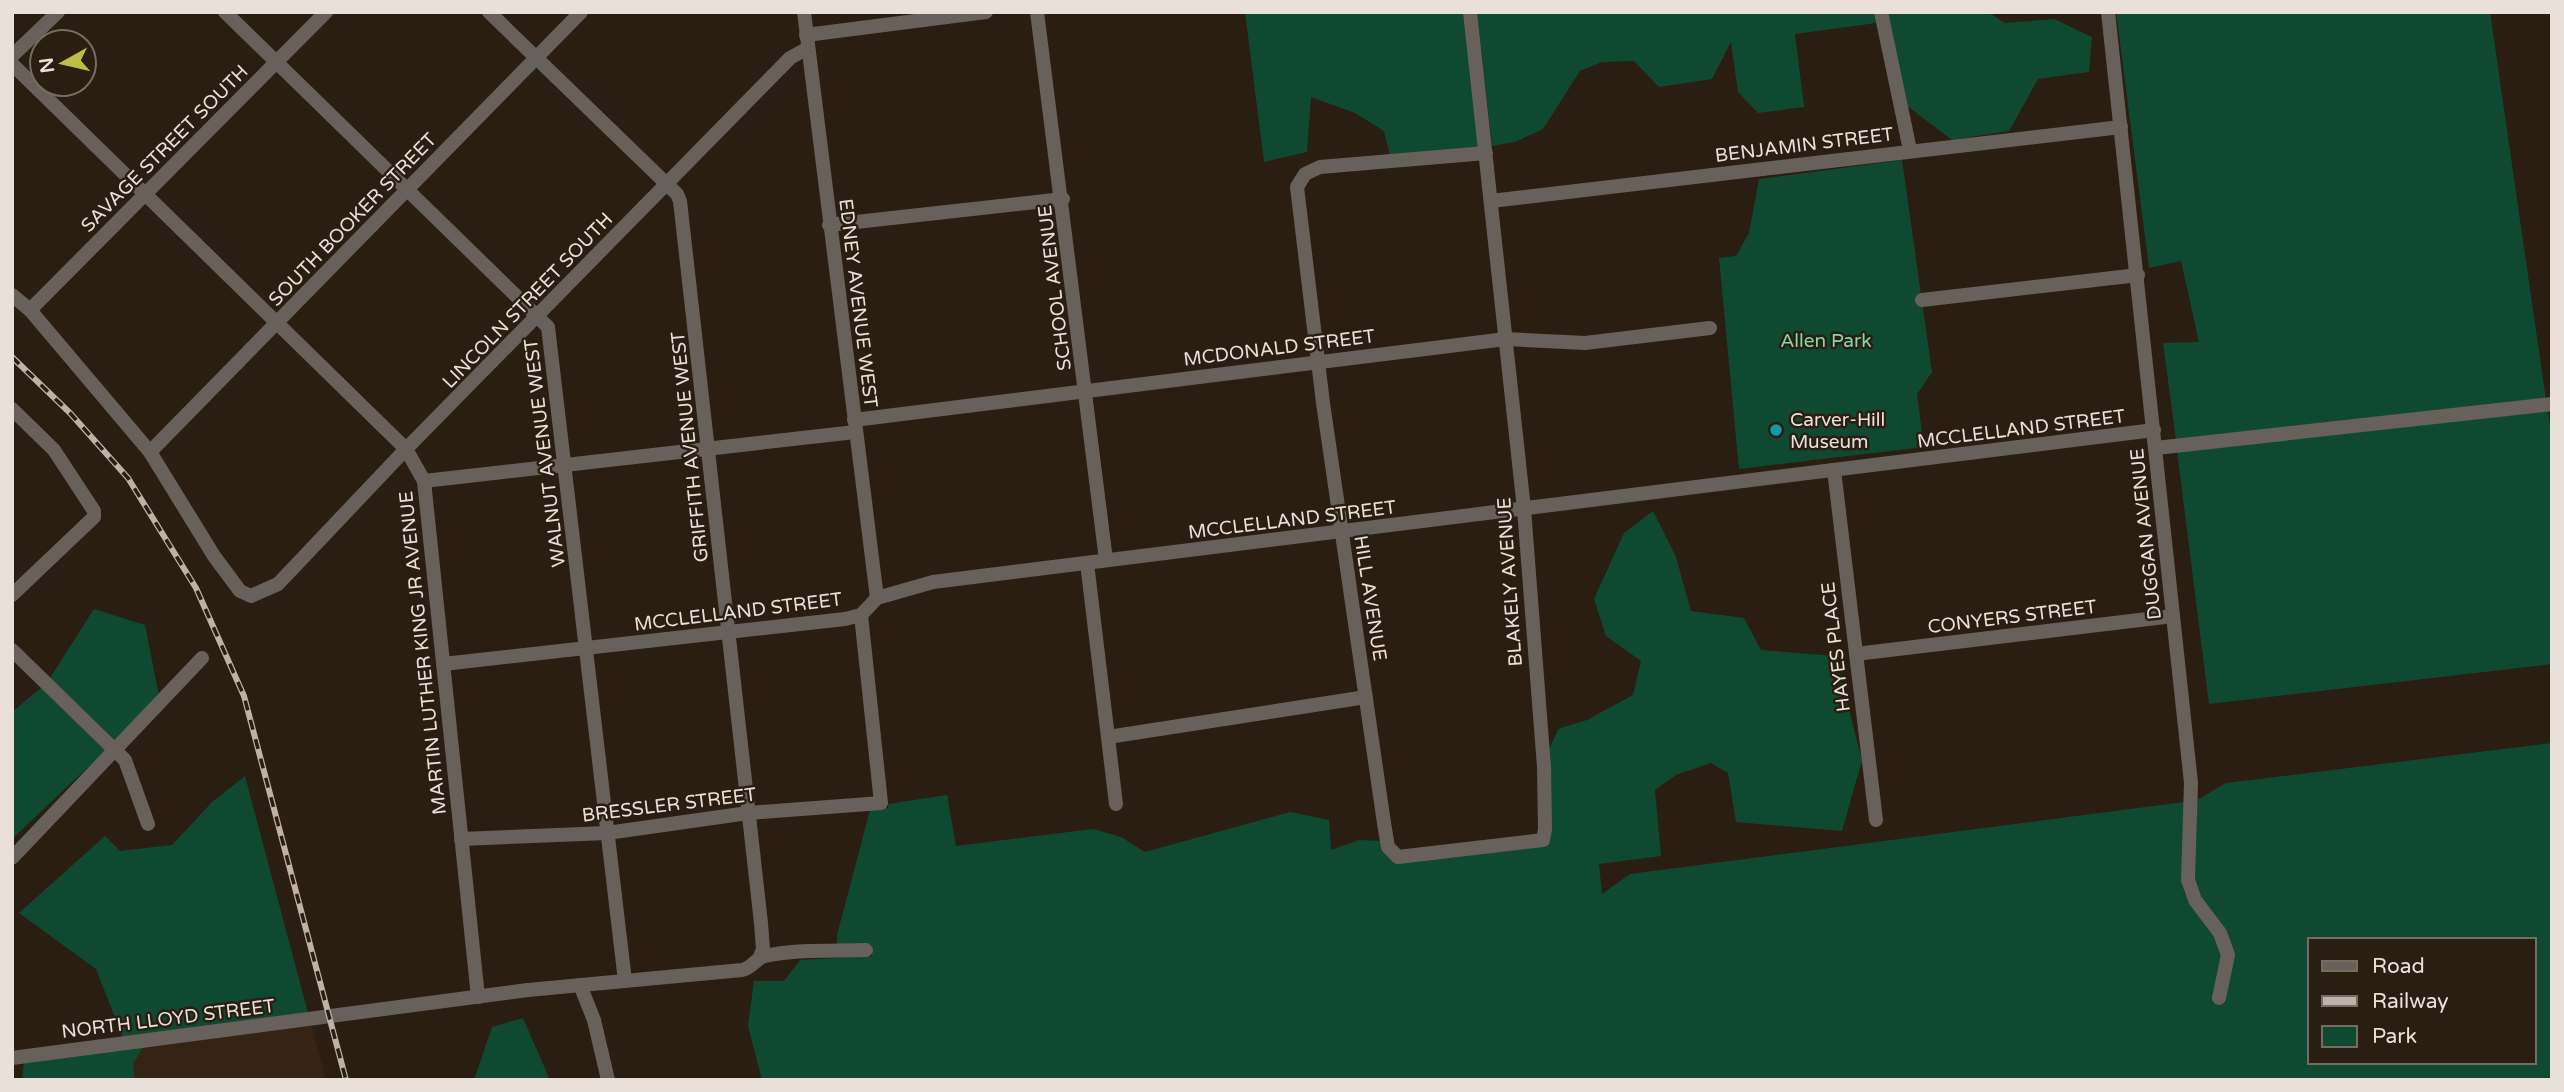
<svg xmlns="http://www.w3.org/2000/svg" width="2564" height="1092" font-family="'Varela Round',sans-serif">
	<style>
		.built { fill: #352413 }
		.green { fill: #104931; fill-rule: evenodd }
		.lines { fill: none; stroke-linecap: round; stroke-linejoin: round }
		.street { stroke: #68615b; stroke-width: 14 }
		.rail-casing { stroke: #bbb2a9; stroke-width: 6 }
		.rail { stroke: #2a1e12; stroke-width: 3.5; stroke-dasharray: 10; stroke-linecap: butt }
		.culture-dot { fill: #0f9aa8; stroke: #2a1e12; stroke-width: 2.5 }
		.labels { text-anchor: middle; stroke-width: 5; stroke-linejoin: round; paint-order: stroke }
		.street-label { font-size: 19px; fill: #e9e1d9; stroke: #2a1e12 }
		.park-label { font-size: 19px; fill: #81d9ab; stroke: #2a1e12 }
		.poi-label { font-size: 19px; fill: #e9e1d9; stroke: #2a1e12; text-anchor: start }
	</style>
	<rect width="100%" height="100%" fill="#2a1e12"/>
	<polygon class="built" points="311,1024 326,1080 135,1080 133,1064 144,1046"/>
	<g class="green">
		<polygon points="1245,12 1464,12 1479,147 1390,155 1384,131 1355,113 1311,97 1307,152 1264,162"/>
		<polygon points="1477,12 1874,12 1876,23 1795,34 1804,107 1758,113 1738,92 1731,42 1712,79 1659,87 1634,61 1602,62 1580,71 1543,129 1515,142 1492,146"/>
		<polygon points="1887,12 1988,12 2005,23 2054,19 2092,37 2089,72 2038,79 2009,131 1952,140 1906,105"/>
		<polygon points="2116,12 2490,12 2546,400 2176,440 2163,343 2199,342 2181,261 2149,268"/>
		<polygon points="1902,160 1932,372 1917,394 1924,447 1739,469 1719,258 1736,256 1749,233 1759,179"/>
		<polygon points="2548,411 2552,442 2552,664 2209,704 2177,451"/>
		<path d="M1653 511 1676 557 1691 611 1744 618 1761 650 1835 656 1862 760 1842 831 1736 822 1728 773 1711 763 1676 775 1655 790 1661 856 1599 864 1602 894 1630 874 2184 802V892L2214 935 2222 956 2213 1003H2225L2234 954 2225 930 2201 898 2195 880 2197 800 2226 783 2552 743V1080H762L748 1026 754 981H784L800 960 872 956V945H837V935L870 810 888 808V804L947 795 956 846 1093 829 1121 837 1145 852 1290 812 1329 820 1331 850 1359 840 1381 841 1390 859 1550 840 1549 750 1558 729 1587 720 1633 695 1641 661 1606 636 1594 599 1624 533ZM2310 940H2534V1062H2310Z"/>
		<polygon points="94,609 145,625 159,696 116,741 50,678"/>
		<polygon points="42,687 107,749 12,839 12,712"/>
		<polygon points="245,776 308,1013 123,1038 96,969 19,913 105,836 120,851 172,845 212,802"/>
		<polygon points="523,1018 550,1080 474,1080 492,1027"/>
		<polygon points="144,1046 133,1064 135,1080 22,1080 24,1062"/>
	</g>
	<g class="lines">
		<g class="street">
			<polyline points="225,12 548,327 625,981"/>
			<polyline points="489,12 677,194 680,201 761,923 763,949 760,957"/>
			<polyline points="804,12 877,598"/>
			<polyline points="1037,12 1106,560"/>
			<polyline points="1470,12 1524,509 1544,767 1545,829 1543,840 1398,857 1388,847 1384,823 1323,403 1297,187 1305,174 1320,167 1486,153"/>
			<polyline points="1881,12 1910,150"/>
			<polyline points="2108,12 2191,783 2188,880 2195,900 2220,933 2228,955 2219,998"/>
			<polyline points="806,35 986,12"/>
			<polyline points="12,56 58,12"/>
			<polyline points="12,64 406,449 424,481 478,997"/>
			<polyline points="1491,201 2121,127"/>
			<polyline points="829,225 1063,199"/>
			<polyline points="12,295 30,310 150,452 214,556 240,591 251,596 278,584 406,449 790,58 808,48"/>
			<polyline points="1922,300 2138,275"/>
			<polyline points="30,310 326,12"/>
			<polyline points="12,409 54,450 94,511 94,517 12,595"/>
			<polyline points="854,420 1506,339 1585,343 1710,328"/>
			<polyline points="2156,448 2552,404"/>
			<polyline points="150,452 581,12"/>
			<polyline points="1834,470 1876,820"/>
			<polyline points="424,481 855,432"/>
			<polyline points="1087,563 1116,804"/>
			<polyline points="12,650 125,760 148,824"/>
			<polyline points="1856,654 2173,616"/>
			<polyline points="443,664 845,619 861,615 877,598 933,582 2154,430"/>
			<polyline points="1108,737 1366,697"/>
			<polyline points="461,839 607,833 748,813 881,803 861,615"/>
			<polyline points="12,858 202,658"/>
			<polyline points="580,985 594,1020 608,1080"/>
			<path d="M12 1058 528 990 742 970C752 968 756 958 765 956 798 949 833 951 866 950"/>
		</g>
		<g class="rail-casing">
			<polyline id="rail" points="12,357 70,413 128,478 196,588 244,696 346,1080"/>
		</g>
		<use href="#rail" class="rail"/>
	</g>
	<circle class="culture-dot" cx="1776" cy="430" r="7"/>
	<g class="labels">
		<g class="street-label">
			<text transform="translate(1804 144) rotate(-7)" y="7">BENJAMIN STREET</text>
			<text transform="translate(164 148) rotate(-45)" y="7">SAVAGE STREET SOUTH</text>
			<text transform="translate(352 219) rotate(-46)" y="7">SOUTH BOOKER STREET</text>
			<text transform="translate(1054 288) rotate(-97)" y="7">SCHOOL AVENUE</text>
			<text transform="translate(527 300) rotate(-46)" y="7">LINCOLN STREET SOUTH</text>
			<text transform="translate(859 303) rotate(83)" y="7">EDNEY AVENUE WEST</text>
			<text transform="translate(1279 347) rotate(-7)" y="7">MCDONALD STREET</text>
			<text transform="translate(2021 428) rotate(-7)" y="7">MCCLELLAND STREET</text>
			<text transform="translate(689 447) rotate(-96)" y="7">GRIFFITH AVENUE WEST</text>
			<text transform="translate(544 453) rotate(-97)" y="7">WALNUT AVENUE WEST</text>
			<text transform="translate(1292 519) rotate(-7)" y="7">MCCLELLAND STREET</text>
			<text transform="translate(2145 534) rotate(-96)" y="7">DUGGAN AVENUE</text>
			<text transform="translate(1509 582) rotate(-94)" y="7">BLAKELY AVENUE</text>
			<text transform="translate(1371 598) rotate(81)" y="7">HILL AVENUE</text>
			<text transform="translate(738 611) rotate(-7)" y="7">MCCLELLAND STREET</text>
			<text transform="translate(2012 616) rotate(-7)" y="7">CONYERS STREET</text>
			<text transform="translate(1835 647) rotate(-97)" y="7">HAYES PLACE</text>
			<text transform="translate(422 653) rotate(-96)" y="7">MARTIN LUTHER KING JR AVENUE</text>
			<text transform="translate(669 804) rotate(-7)" y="7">BRESSLER STREET</text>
			<text transform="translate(168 1018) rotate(-7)" y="7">NORTH LLOYD STREET</text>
		</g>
		<g class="park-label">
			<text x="1826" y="347">Allen Park</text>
		</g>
		<g class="poi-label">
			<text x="1790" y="426">Carver-Hill<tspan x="1790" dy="22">Museum</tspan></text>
		</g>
	</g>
	<rect width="2564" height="1092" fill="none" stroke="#e9e1d9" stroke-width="28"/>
	<rect x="2308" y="938" width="228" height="126" fill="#2a1e12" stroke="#766c62" stroke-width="2"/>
	<rect x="2322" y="961" width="35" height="10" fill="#68615b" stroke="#766c62" stroke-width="2"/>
	<text x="2372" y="973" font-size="21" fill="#e9e1d9">Road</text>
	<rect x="2322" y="996" width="35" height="10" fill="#bbb2a9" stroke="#766c62" stroke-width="2"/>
	<text x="2372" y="1008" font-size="21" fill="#e9e1d9">Railway</text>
	<rect x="2322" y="1026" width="35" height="21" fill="#104931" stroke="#766c62" stroke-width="2"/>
	<text x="2372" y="1043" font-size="21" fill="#e9e1d9">Park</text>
	<g transform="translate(63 63) rotate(262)"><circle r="33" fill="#2a1e12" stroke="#766c62" stroke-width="2"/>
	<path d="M0-5L12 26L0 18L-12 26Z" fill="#bbc044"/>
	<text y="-10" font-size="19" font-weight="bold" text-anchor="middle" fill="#e9e1d9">N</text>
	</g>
</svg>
